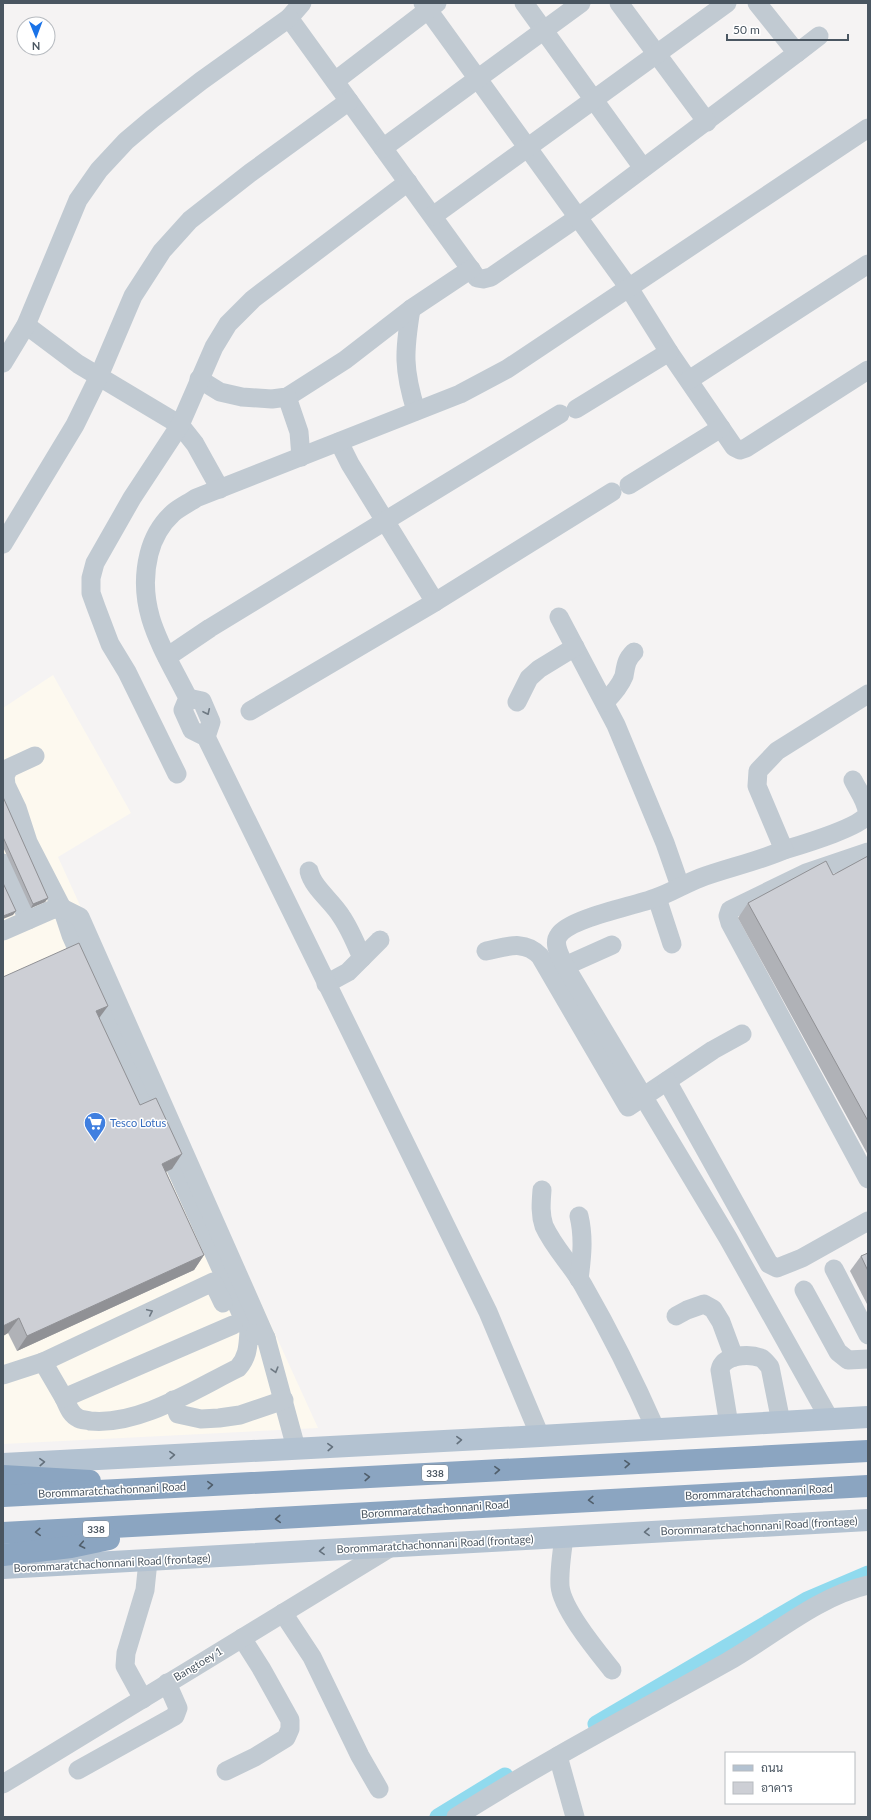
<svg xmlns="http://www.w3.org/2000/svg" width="871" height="1820" font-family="Lato,Sarabun,sans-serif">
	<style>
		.commercial { fill: #fdf9ef }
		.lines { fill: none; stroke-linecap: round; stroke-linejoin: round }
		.canal { stroke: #90daee; stroke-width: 17 }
		.minor { stroke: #c1cad2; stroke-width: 19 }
		.major { stroke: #b3c2d1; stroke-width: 22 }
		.highway { stroke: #8ba5c1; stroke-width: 22 }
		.wall { fill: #b0b2b7 }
		.shaded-wall { fill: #909195 }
		.building { fill: #cdcfd5; stroke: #909195 }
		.oneway { stroke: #6e7983 }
		.oneway2 { stroke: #64717d }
		.oneway3 { stroke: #505e6b }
		.labels { text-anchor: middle; stroke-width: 3; stroke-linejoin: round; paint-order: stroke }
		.shield { fill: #fff; stroke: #808990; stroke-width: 1 }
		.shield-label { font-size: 10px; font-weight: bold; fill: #4a5661 }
		.shop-label { font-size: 11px; fill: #366cbe; stroke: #fff; text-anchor: start }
		.street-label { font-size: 11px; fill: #4a5661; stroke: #fff }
	</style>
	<rect width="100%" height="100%" fill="#f5f3f3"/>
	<polygon class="commercial" points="53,675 131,813 58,857 318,1428 3,1444 3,708"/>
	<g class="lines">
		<g class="canal">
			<polyline points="596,1724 807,1600 868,1574"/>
			<polyline points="438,1817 505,1776"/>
		</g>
		<g class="minor">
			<polyline points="302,3 289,18 477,278 483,279 491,277 577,218 797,53 757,3"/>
			<polyline points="423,3 629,288 669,352 734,447 740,450 746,448 868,370"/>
			<polyline points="524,3 643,168"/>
			<polyline points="619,3 707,122"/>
			<polyline points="797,53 819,36"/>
			<polyline points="335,81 437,3"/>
			<polyline points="383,148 581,3"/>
			<polyline points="433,216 727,3"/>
			<path d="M411 309C404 352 403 369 416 411"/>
			<polyline points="26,325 78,364 180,425 195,444 220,489"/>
			<polyline points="3,363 26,325 78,200 99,170 126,141 152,119 201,81 289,18"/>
			<polyline points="199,379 220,392 242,397 272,399 287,397 345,360 411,309 471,269"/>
			<polyline points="689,380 868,264"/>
			<polyline points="287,397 299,432 301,457"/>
			<polyline points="576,409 669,352"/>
			<polyline points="339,442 350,464 435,602"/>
			<polyline points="629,485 721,428"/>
			<polyline points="3,544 75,425 99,376 133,296 162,251 190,220 250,173 349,101"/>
			<polyline points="559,617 616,725 665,843 680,886"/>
			<polyline points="167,657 210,628 560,414"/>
			<polyline points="188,698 202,701 211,722 206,737"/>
			<polyline points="517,702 529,678 539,669 575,647"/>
			<path d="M605 702C612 695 620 686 624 676 626 665 626 660 634 652"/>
			<polyline points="250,711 435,602 612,492"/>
			<path d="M35 756 9 768 5 776 6 785 17 808 28 842 62 908 71 935 249 1331C248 1346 248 1357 238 1368 195 1389 139 1426 90 1421 86 1420 81 1420 78 1418 70 1414 68 1406 64 1398"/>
			<polyline points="177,774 127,672 110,644 96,607 91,593 91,578 95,563 132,498 180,425 214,347 228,324 253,299 408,182"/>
			<path d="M784 850C797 846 865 826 867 814 868 803 857 789 853 780"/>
			<polyline points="868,852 806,873 730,910 728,916 730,923 868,1179"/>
			<polyline points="3,863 28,920"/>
			<path d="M309 871C313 888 332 901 341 916 350 929 356 944 362 958L348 972 326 984"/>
			<polyline points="657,898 672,944"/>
			<polyline points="3,931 51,910 62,908 80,917 266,1338"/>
			<path d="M486 951C506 947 524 939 540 956L628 1107 713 1050 742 1034"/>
			<polyline points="362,958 380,940"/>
			<polyline points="565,966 612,945"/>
			<polyline points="667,1081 769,1264 777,1268 802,1258 868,1221"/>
			<path d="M542 1190C541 1203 540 1214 544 1226 554 1248 571 1264 583 1285 610 1332 634 1380 656 1430"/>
			<path d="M579 1216C584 1237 582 1257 579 1279"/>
			<polyline points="834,1269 868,1335"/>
			<polyline points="804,1290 838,1352 848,1360 868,1359"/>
			<polyline points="676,1316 687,1310 704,1304 713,1309 721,1322 734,1357"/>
			<polyline points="255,1334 266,1338 296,1448"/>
			<polyline points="43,1362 64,1398 233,1325"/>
			<polyline points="3,1375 43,1362 213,1282 223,1303"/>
			<polyline points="173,1400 178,1414 201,1419 219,1418 240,1415 284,1400"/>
			<path d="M830 1420 728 1238 565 966C561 957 552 944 559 935 570 918 635 906 655 898 671 893 684 884 700 878 727 868 756 862 784 850L757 786 758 771 777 751 868 694"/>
			<path d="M729 1425 720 1370C723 1355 748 1353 761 1358 765 1360 767 1364 770 1367L781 1422"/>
			<path d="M540 1436 488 1312 206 737 192 730 183 710 188 698C164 650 135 610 149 554 153 538 161 524 173 513 180 507 189 503 196 498L460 394 507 369 868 128"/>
			<path d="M564 1537C562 1553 559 1570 560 1586 562 1609 597 1651 612 1670"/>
			<polyline points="283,1613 312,1657 360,1756 379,1789"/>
			<polyline points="143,1699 125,1666 126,1653 145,1590 148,1561"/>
			<polyline points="558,1756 575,1817"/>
			<polyline points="78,1770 175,1716 178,1708 167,1683"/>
			<polyline points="226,1771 255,1757 286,1738 290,1729 290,1720 261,1668 242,1638"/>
			<polyline points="3,1784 393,1546"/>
			<path d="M456 1817C544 1761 636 1713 727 1662 773 1636 816 1597 868 1585"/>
		</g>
		<g class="major">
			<polyline points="3,1464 540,1436 868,1417"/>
			<polyline points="3,1568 868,1520"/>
		</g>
		<g class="highway">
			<polyline points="3,1476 90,1481"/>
			<polyline points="3,1496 868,1451"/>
			<polyline points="3,1533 868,1486"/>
			<polyline points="3,1555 71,1547 109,1539"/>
		</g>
	</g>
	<g class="wall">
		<polygon points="3,797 48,898 45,902 31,908 3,847"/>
		<polygon points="868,856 868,1155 738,918 748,903 833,875"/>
		<polygon points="3,977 99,1018 140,1105 172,1169 166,1172 204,1255 194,1270 17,1351 8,1333 3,1336"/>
		<polygon points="868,1253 868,1306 850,1271 861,1256"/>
	</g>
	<g class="shaded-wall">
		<polygon points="48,898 45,902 31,908 33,904"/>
		<polygon points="16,911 13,915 3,919 3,916"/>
		<polygon points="108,1006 97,1021 96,1011"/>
		<polygon points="182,1154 172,1169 151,1178 162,1164"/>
		<polygon points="204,1255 194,1270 17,1351 27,1336"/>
		<polygon points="19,1318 8,1333 3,1336 3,1326"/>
	</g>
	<g class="building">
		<polygon points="3,797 48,898 33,904 3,837"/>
		<polygon points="868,856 868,1121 748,903 826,861 833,875"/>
		<polygon points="3,883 16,911 3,916"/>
		<polygon points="79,943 108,1006 96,1011 140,1105 156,1098 182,1154 162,1164 204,1255 27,1336 19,1318 3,1326 3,977"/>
		<polygon points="868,1253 868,1271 861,1256"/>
	</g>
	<defs><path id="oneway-chevron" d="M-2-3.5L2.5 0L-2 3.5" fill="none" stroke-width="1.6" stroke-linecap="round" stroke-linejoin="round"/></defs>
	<g class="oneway">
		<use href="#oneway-chevron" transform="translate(207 712) rotate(65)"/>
		<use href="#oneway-chevron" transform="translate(150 1312) rotate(-25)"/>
		<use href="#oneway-chevron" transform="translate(275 1370) rotate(74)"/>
	</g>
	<g class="oneway2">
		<use href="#oneway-chevron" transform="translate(459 1440) rotate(-3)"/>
		<use href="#oneway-chevron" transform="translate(330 1447) rotate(-3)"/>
		<use href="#oneway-chevron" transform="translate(172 1455) rotate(-3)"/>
		<use href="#oneway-chevron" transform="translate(42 1462) rotate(-3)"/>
		<use href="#oneway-chevron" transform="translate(647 1532) rotate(177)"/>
		<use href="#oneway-chevron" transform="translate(322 1551) rotate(177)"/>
	</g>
	<g class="oneway3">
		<use href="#oneway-chevron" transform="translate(627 1464) rotate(-3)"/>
		<use href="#oneway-chevron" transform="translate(497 1470) rotate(-3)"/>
		<use href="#oneway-chevron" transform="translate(367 1477) rotate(-3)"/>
		<use href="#oneway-chevron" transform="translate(210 1485) rotate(-4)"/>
		<use href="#oneway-chevron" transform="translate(591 1500) rotate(177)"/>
		<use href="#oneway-chevron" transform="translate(278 1519) rotate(176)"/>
		<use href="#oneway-chevron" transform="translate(38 1532) rotate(177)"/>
		<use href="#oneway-chevron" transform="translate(82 1545) rotate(169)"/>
	</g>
	<defs>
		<g id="supermarket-pin" transform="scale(1.15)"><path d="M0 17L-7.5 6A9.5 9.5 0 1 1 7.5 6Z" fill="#3f7fe0" stroke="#fff"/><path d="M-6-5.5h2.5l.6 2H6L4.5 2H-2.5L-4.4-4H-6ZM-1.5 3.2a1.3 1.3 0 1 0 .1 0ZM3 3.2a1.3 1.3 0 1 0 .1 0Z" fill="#fff"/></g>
	</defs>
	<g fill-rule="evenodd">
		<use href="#supermarket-pin" x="95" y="1123"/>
	</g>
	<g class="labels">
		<g class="shield">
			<rect x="422" y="1465" width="26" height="16" rx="3"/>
			<rect x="83" y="1521" width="26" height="16" rx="3"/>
		</g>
		<g class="shield-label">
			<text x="435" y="1477">338</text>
			<text x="96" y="1533">338</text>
		</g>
		<g class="shop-label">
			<text x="110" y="1127">Tesco Lotus</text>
		</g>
		<g class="street-label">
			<text transform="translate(112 1490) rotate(-3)" y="4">Borommaratchachonnani Road</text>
			<text transform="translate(759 1492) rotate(-3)" y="4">Borommaratchachonnani Road</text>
			<text transform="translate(435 1509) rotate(-4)" y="4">Borommaratchachonnani Road</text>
			<text transform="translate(759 1526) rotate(-3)" y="4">Borommaratchachonnani Road (frontage)</text>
			<text transform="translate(435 1544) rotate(-3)" y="4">Borommaratchachonnani Road (frontage)</text>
			<text transform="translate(112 1563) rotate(-3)" y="4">Borommaratchachonnani Road (frontage)</text>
			<text transform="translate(198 1664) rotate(-31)" y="4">Bangtoey 1</text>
		</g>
	</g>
	<rect width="871" height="1820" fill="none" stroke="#4a5661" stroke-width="8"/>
	<rect x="725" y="1752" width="130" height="52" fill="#ffffff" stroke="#b7bbc0"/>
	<rect x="733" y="1765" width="20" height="6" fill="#b3c2d1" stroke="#b7bbc0"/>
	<text x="761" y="1772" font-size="12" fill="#4a5661">ถนน</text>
	<rect x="733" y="1782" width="20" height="12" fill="#cdcfd5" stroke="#b7bbc0"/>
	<text x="761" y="1792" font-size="12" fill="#4a5661">อาคาร</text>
	<g transform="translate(36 36) rotate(179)"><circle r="19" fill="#ffffff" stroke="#b7bbc0"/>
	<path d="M0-3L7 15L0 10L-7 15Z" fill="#1a73e8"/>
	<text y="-6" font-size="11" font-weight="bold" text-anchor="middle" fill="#4a5661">N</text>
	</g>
	<path d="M727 34v6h121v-6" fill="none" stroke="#4a5661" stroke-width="2"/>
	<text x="733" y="34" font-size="12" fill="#4a5661" stroke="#ffffff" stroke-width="3" paint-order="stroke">50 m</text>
</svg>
